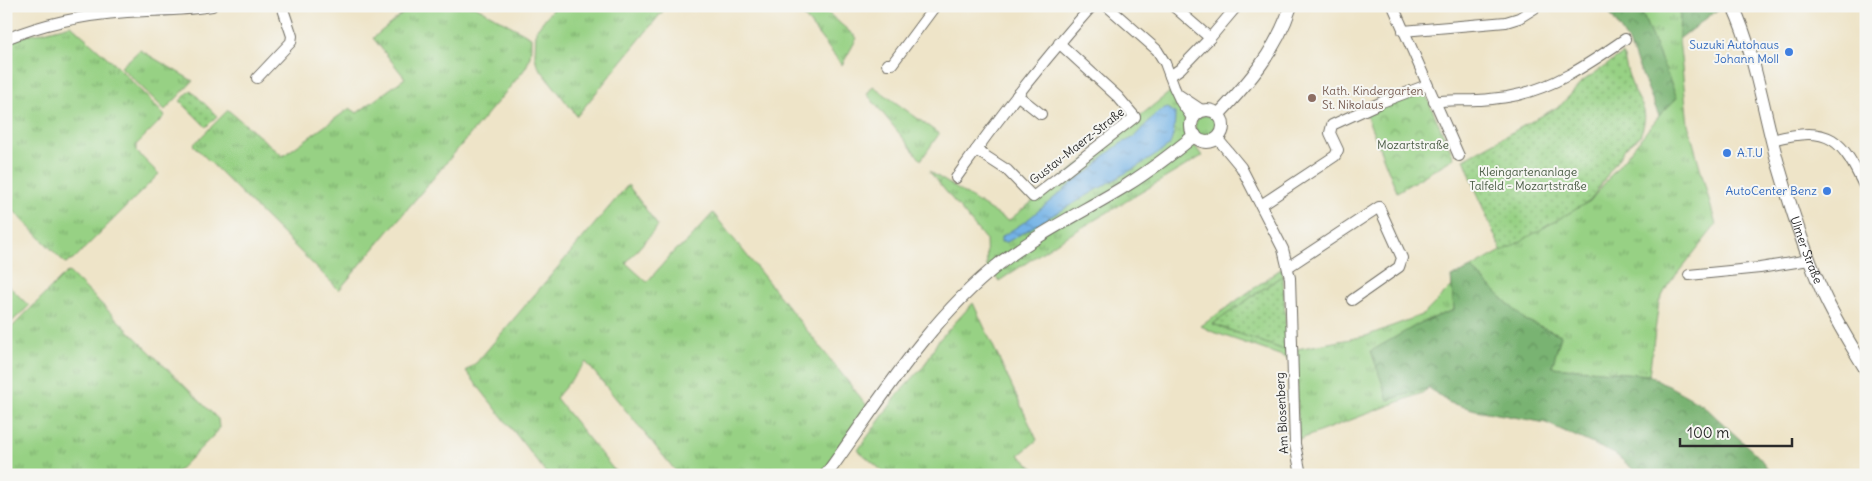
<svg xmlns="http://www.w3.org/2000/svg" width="1872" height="481" font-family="Delius,sans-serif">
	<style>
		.grass { fill: url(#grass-tufts); stroke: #617e58 }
		.forest { fill: url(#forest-crowns); stroke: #526f4e }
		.park { fill: url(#park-crowns); stroke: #617e58 }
		.garden { fill: url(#garden-dots); stroke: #617e58 }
		.water { fill: url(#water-ripples); stroke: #4f6e88 }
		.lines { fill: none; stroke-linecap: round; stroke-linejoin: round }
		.minor-casing { stroke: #6f6c62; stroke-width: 12 }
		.major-casing { stroke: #6f6c62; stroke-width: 14 }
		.minor { stroke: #fff; stroke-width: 10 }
		.major { stroke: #fff; stroke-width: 12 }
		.shop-dot { fill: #3f7fe0; stroke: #f6f6f2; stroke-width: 2 }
		.education-dot { fill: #8d6e63; stroke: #f6f6f2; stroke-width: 2 }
		.labels { text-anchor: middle; stroke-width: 4; stroke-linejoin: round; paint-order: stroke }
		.shop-label { font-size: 12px; fill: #366cbe; stroke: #f6f6f2; text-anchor: end }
		.education-label { font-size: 12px; fill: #785e54; stroke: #f6f6f2; text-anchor: start }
		.park-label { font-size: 12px; fill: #4b5d46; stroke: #f6f6f2 }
		.street-label { font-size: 12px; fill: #2b2b2b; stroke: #f6f6f2 }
	</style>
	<defs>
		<pattern id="grass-tufts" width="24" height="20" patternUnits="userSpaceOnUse" patternTransform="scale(1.25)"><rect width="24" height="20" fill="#97d184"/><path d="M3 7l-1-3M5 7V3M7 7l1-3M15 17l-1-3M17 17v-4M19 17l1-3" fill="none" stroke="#7baa6c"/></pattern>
		<pattern id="forest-crowns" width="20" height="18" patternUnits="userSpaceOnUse" patternTransform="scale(1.25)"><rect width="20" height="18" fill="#79b372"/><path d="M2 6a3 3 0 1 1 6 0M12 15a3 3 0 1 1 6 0" fill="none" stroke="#63925e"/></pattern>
		<pattern id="park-crowns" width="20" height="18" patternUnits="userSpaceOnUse" patternTransform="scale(1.25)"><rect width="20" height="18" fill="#97d184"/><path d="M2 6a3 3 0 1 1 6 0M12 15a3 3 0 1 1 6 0" fill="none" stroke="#7baa6c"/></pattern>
		<pattern id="garden-dots" width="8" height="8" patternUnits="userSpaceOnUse" patternTransform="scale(1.25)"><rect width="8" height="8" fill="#97d184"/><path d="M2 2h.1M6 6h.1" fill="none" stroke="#7baa6c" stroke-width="1.8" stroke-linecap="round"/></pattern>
		<pattern id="water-ripples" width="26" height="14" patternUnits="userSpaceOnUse" patternTransform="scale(1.25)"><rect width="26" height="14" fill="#73b2e6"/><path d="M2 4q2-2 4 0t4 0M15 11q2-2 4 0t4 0" fill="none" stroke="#5f91bb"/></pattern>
	</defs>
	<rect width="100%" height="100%" fill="#f6f6f2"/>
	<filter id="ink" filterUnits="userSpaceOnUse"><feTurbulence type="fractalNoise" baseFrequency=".02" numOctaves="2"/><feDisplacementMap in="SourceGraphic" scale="10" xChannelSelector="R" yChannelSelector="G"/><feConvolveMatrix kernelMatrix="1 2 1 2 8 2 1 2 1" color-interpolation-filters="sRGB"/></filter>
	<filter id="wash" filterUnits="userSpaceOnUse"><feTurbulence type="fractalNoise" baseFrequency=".0096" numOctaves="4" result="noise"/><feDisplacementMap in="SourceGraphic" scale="20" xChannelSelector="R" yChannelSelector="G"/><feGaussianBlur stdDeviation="1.12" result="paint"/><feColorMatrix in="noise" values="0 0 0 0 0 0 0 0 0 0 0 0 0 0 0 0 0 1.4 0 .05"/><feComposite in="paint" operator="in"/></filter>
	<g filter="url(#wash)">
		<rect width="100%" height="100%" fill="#eee4c8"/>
		<g class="grass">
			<path d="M412 6H475L531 37C531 53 531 62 521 74L339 290 193 145 228 110 283 156 350 108 357 113 405 78 373 38Z"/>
			<polygon points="555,6 667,6 577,116 537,65 535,56 536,30"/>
			<polygon points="796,6 820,6 857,38 842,65"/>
			<polygon points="1639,6 1684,6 1680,11 1679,39 1688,124 1716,225 1668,285 1659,302 1649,375 1552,367 1561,335 1525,320 1471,268 1590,201 1659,116 1676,99"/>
			<polygon points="71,25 120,69 165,116 136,145 136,151 159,174 73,260 65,263 6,203 6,42 34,33 36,34"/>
			<polygon points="140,50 193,81 165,110 121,67"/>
			<polygon points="873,86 939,134 921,160 867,94"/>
			<polygon points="1170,92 1184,112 1185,131 1202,156 1056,243 999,281 987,267 986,240 929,171 1008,221"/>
			<circle cx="1206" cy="126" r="11"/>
			<polygon points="628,185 658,226 626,263 647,282 676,249 683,246 713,213 869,408 821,475 679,475 586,362 556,398 618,475 548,475 466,371 477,362"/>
			<polygon points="1282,268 1283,275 1213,324 1287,351 1288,358 1213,332 1201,326"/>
			<polygon points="69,272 218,419 219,428 217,432 174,475 6,475 6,333 66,273"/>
			<polygon points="6,283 29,306 6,327 6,315 12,310 10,306 6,309"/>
			<polygon points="1452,286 1454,310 1420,323 1429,388 1422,393 1298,440 1297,349 1366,336 1424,314"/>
			<polygon points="973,303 1037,440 1019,455 1041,475 887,475 858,450 900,392 924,366 938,341"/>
		</g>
		<g class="forest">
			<polygon points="1605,6 1639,6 1677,98 1659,116 1629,43"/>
			<polygon points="1684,6 1719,6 1720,8 1679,39 1680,11"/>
			<polygon points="1471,268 1525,320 1561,335 1552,367 1649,375 1703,405 1759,457 1773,475 1640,475 1615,454 1546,423 1476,410 1450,403 1429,388 1388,400 1371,351 1420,323 1454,310 1451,277"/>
		</g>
		<polygon class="park" points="1424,91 1454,158 1397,192 1365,112"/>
		<g class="garden">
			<path d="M1623 54C1626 66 1629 79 1634 90 1644 110 1649 112 1640 136L1626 147 1590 201 1502 252 1485 213 1464 159 1561 105 1583 81Z"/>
			<polygon points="191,90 217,116 206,127 180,101"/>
			<polygon points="1283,275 1287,351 1213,324"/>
		</g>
		<path class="water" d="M1167 108 1175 113C1175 125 1174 136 1169 146L1150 159 1007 242H1001V237L1026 221 1077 179 1094 168 1103 157 1120 144 1133 138 1157 113Z"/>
	</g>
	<g filter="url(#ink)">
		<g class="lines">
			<g class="minor-casing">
				<g id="minor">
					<polyline points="1107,6 1157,50 1165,63 1174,87 1181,102 1193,119"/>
					<polyline points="1393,6 1459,156"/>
					<polyline points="1403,31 1506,22 1519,18 1535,8"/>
					<polyline points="1210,38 1237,6"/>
					<path d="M6 39C44 23 86 15 127 12 155 10 183 11 212 6"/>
					<polyline points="887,64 892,64 935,6"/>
					<polyline points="1170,76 1180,69 1210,38 1173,6"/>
					<polyline points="257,78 291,42 292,36 282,6"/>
					<polyline points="1017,95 1041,114"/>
					<polyline points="1179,95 1203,111"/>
					<path d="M1434 102C1449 99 1462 101 1477 100 1487 100 1498 98 1507 97 1551 90 1589 64 1625 39"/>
					<polyline points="1217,138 1241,167 1283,249 1290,278 1295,444 1301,475"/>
					<path d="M1772 140C1831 124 1842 139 1866 190"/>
					<polyline points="976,150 1007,170 1033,197 1135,117 1118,97 1059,43"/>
					<path d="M956 178C998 118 1043 61 1092 6"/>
					<polyline points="1261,205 1335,156 1338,150 1330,133 1332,125 1382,102 1427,85"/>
					<polyline points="1288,267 1379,207 1402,258 1399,267 1352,300"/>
					<polyline points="1689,275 1760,268 1809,260"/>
				</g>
			</g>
			<g class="major-casing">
				<g id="major">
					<path id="s1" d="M1733 6C1755 54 1763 109 1777 160 1790 205 1804 251 1823 293 1835 320 1851 345 1866 370"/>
					<circle cx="1207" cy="126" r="16"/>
					<path d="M1218 115C1250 81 1276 51 1291 6"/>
					<path d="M826 475C879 402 927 321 999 264 1038 233 1085 211 1127 185 1151 170 1173 153 1195 135"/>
				</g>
			</g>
			<use href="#minor" class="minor"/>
			<use href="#major" class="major"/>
		</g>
	</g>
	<g class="shop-dot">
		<circle cx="1789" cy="52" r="5"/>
		<circle cx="1727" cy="153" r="5"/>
		<circle cx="1827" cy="191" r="5"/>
	</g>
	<circle class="education-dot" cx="1312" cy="98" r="5"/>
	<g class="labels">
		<g class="shop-label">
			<text x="1779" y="49">Suzuki Autohaus<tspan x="1779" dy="14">Johann Moll</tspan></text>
			<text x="1737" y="157" text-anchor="start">A.T.U</text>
			<text x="1817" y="195">AutoCenter Benz</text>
		</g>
		<g class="education-label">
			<text x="1322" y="95">Kath. Kindergarten<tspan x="1322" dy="14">St. Nikolaus</tspan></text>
		</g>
		<g class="park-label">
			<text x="1413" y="149">Mozartstraße</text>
			<text x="1528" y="176">Kleingartenanlage<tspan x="1528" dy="14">Talfeld - Mozartstraße</tspan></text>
		</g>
		<g class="street-label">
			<text transform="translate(1077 146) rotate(-38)" y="4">Gustav-Maerz-Straße</text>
			<text dy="4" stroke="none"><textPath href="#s1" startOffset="255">Ulmer Straße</textPath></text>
			<text transform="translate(1282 413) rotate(-93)" y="4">Am Blosenberg</text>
		</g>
	</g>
	<rect width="1872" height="481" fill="none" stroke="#f6f6f2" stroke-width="25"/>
	<path d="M1680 438v8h112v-8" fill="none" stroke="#2b2b2b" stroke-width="2.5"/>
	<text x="1687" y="438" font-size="15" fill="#2b2b2b" stroke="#f6f6f2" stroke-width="4" paint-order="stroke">100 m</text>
</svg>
